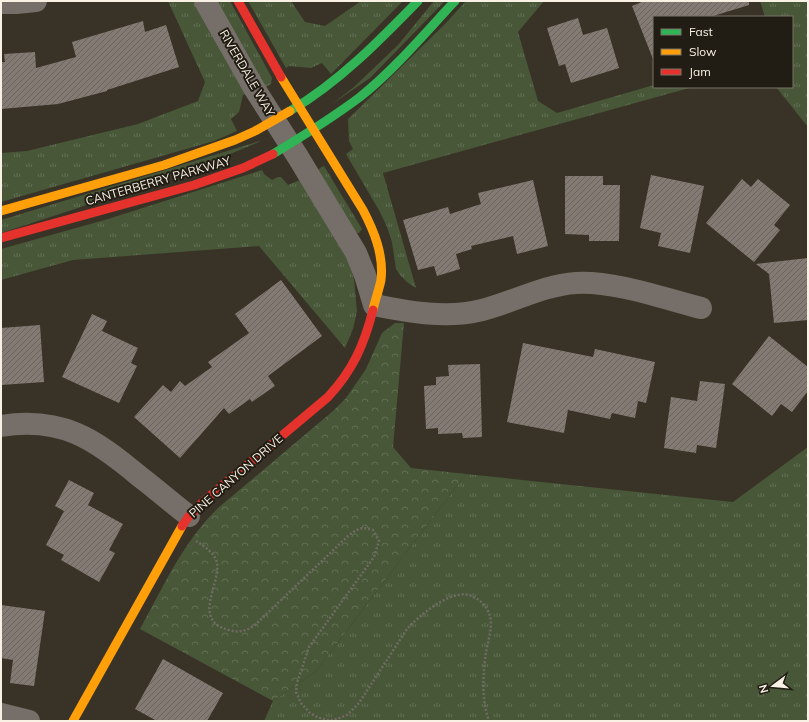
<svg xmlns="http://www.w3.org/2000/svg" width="809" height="722" font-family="Mulish,sans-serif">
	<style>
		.grass { fill: url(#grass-tufts) }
		.park { fill: url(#park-crowns) }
		.building { fill: url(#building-hatch) }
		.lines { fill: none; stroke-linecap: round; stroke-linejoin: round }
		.path { stroke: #716a64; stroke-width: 2.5; stroke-dasharray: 2 2; stroke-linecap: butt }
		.street { stroke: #766e68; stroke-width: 22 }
		.fast { stroke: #30b455; stroke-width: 9 }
		.slow { stroke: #ff9f0a; stroke-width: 9 }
		.jam { stroke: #e5322d; stroke-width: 9 }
		.labels { text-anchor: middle; stroke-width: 4; stroke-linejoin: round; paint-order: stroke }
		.street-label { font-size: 12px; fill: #f8f1e4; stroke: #221d14 }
	</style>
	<defs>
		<pattern id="grass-tufts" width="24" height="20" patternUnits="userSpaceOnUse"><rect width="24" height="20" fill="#475737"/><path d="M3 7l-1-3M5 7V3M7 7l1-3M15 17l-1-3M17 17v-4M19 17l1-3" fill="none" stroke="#627054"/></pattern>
		<pattern id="park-crowns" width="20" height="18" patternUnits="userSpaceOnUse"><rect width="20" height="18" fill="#475737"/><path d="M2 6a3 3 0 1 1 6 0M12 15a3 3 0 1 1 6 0" fill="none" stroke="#627054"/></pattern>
		<pattern id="building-hatch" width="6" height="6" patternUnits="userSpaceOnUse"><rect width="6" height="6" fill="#837a74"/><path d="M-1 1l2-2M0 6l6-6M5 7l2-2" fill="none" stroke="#69645e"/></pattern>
	</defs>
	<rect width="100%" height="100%" fill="#393327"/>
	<g class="grass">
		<polygon points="168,1 196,1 247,93 243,95 239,112 231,119 237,131 214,141 1,202 1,153 27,151 138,124 198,101 205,82"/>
		<polygon points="214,1 230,1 272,78 271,84 268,86 264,87"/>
		<polygon points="248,1 291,1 305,22 325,26 361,1 403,1 331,74 322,63 311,68 289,66 286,68"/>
		<polygon points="434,1 445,1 370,78 332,104 354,87 398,45"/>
		<polygon points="466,1 544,1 518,32 538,101 557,113 654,85 654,87 693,87 383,173 416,288 407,282 400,275 396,269 392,242 387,227 380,212 346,154 353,149 349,141 348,119 445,24"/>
		<polygon points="760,1 808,1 808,127 776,87 792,87 792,17 765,17"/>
		<polygon points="260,141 259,142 211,162 163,178 75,209 1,233 1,220"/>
		<polygon points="324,166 362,229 359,233 356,233 318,171 320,168"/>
		<polygon points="262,170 264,174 272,180 278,177 281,177 288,185 300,180 349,263 354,279 357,311 353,329 345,348 259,246 73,260 1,280 1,249 108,219"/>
		<polygon points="808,447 808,721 264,721 273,701 316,671 466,474 733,502"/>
	</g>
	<path class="park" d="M395 323H404L393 447 411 468 466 474 316 671 273 701 140 629C163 587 183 542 218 508L333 411 346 398 366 369 382 333Z"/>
	<g class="building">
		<polygon points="644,1 749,1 749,5 710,17 654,17 654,58 653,59 632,6"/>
		<polygon points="578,18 583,35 607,28 619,68 571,83 565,64 559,66 547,28"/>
		<polygon points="143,21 145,32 166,25 179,67 107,90 107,91 58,104 1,109 1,62 5,62 4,54 35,52 36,68 76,57 72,42"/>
		<polygon points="651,175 704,186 690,253 658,246 661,233 640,228"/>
		<polygon points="565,176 603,176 603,185 620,185 619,241 589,241 589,235 565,234"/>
		<polygon points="742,179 751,187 758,179 790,205 774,225 780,230 754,262 706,223"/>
		<polygon points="533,180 548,246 517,254 513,236 471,246 472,249 456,254 460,269 437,276 434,266 418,270 403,220 448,207 450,214 481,204 478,193"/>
		<polygon points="808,258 808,320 774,323 769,274 756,264"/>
		<polygon points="281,280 322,336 268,376 275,386 252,402 250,399 229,414 224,408 180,458 134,417 163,385 171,392 180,381 185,386 212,367 208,362 249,333 235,314"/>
		<polygon points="92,314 107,321 102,331 138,348 131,363 137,366 119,403 62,377"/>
		<polygon points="40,325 44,382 1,385 1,328"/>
		<polygon points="769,336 808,367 808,391 792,412 781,404 772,416 732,384"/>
		<polygon points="523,343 593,357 595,349 655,362 646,403 638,401 635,418 612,413 610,419 568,410 564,433 507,422"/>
		<polygon points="480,364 482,437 463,438 462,433 438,434 438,428 426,429 424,386 436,385 436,377 449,376 448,365"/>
		<polygon points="700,381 725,384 716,448 697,445 696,453 664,448 671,397 697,401"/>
		<polygon points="69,480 94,493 88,505 123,524 109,550 115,553 99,582 61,560 64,555 46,545 64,511 55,506"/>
		<polygon points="1,605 45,611 34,686 10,683 13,660 1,658"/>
		<polygon points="163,659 223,693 207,721 157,721 135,709"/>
	</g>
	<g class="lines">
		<path class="path" d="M196 541C204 546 215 553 217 563 221 583 191 621 229 630 238 633 247 631 255 625L348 536C357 529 362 526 373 530L379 541 374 557 309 647 297 683 296 692 301 703 310 713 317 717 327 720H334L347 715 359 703 407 629C419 616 449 590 469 595 472 596 475 598 477 599 483 602 488 609 490 616 493 626 488 641 486 652 483 674 481 699 489 721"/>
		<g class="street">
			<path d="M205 1 254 88 298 157 356 253 365 275 374 305C409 312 447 319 482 310 514 302 543 285 576 283 615 281 662 298 701 308"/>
			<polyline points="1,3 16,3 36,1"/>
			<path d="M1 426C61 416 95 439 139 476 156 489 172 503 189 516"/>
			<polyline points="1,714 29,721"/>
		</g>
		<g class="fast">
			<path d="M290 111C339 82 379 41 418 1"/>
			<path d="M273 154C303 136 332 118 360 97 395 69 425 33 455 1"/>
		</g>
		<g class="slow">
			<path d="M281 77 363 210C374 231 384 255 381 280 379 290 375 300 373 310"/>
			<polyline points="1,211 164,165 235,140 255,131 290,111"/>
			<polyline points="73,721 182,526"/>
		</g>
		<g class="jam">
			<polyline points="238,1 281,77"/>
			<polyline points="1,238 194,185 243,168 273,154"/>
			<path d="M182 526 189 516 204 501 328 397C353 370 364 345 373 310"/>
		</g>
	</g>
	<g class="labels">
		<g class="street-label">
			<text transform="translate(247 73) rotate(60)" y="4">RIVERDALE WAY</text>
			<text transform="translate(158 181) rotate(-16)" y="4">CANTERBERRY PARKWAY</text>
			<text transform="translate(236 476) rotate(-41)" y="4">PINE CANYON DRIVE</text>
		</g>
	</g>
	<rect width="809" height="722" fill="none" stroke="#f8f1e4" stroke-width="4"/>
	<rect x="653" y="16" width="140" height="72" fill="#221d14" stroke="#787267"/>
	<rect x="661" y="29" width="20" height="6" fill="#30b455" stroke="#787267"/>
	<text x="689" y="36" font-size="12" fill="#f8f1e4">Fast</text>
	<rect x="661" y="49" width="20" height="6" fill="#ff9f0a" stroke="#787267"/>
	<text x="689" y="56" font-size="12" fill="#f8f1e4">Slow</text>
	<rect x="661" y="69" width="20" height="6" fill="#e5322d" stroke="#787267"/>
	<text x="689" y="76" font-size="12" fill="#f8f1e4">Jam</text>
	<g transform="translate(773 686) rotate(254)" stroke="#221d14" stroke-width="3" paint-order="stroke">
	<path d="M0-3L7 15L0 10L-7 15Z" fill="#f8f1e4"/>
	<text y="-6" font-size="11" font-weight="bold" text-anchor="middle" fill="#f8f1e4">N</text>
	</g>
</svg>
